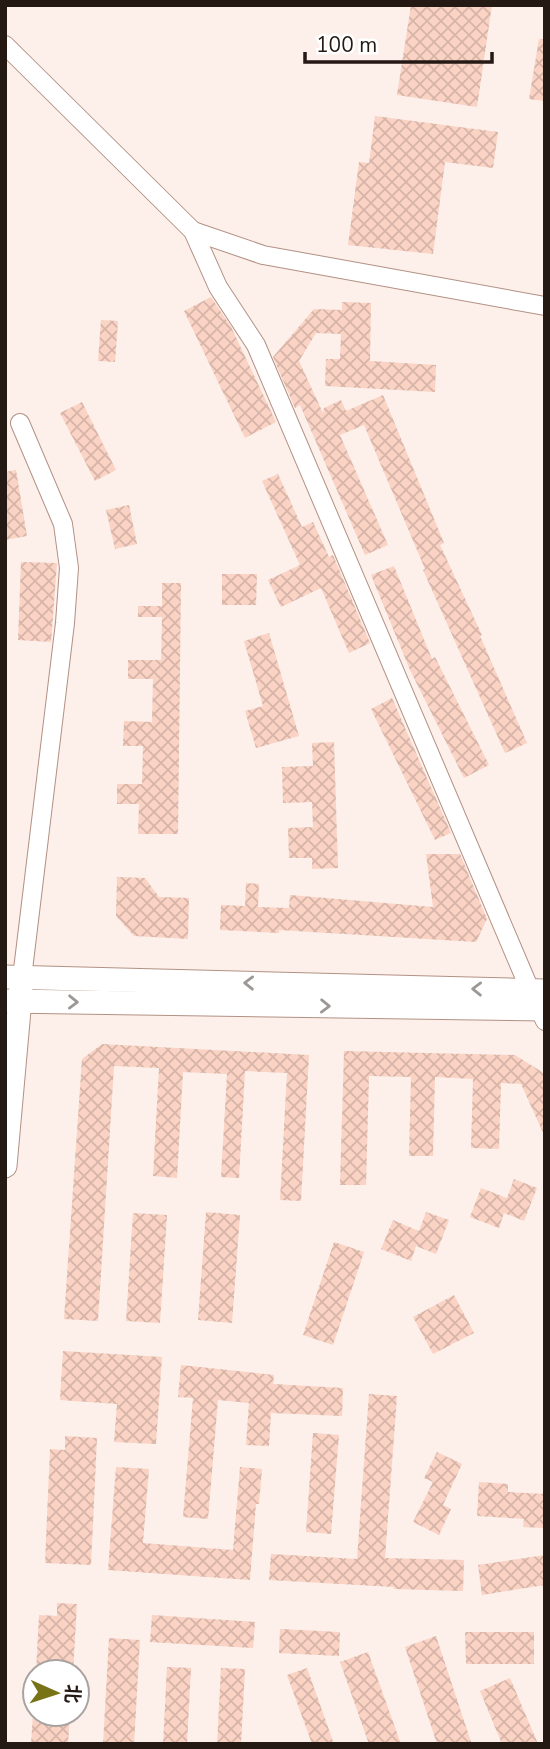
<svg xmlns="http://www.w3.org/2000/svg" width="550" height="1749" font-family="'Nunito Sans','Noto Sans SC',sans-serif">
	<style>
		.building { fill: url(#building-cross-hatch) }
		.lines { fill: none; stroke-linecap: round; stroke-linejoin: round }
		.minor-casing { stroke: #b29184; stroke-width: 20 }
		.major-casing { stroke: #b29184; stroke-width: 25 }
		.minor { stroke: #fff; stroke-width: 18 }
		.major { stroke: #fff; stroke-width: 23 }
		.oneway { stroke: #9d9895 }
	</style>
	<defs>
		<pattern id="building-cross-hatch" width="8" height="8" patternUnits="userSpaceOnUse" patternTransform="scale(1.75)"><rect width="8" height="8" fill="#fad3c4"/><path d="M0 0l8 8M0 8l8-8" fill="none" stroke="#d6b5a8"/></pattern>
	</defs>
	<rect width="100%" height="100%" fill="#fdefe9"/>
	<g class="building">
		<polygon points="411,5 492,5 477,107 397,95"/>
		<polygon points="539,39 545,39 545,101 529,99"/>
		<polygon points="375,116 498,132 493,168 445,162 433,254 348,245 359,162 369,163"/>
		<polygon points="211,297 231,327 276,422 245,438 184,311"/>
		<polygon points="342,302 371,303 370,361 436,365 435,392 325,386 326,359 340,359 341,334 316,333 299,361 323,413 324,408 341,400 346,411 383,395 444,543 440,545 482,635 480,636 527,743 505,753 423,570 425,569 364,425 340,435 388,545 365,555 300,405 295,408 273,357 314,309 342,310"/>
		<polygon points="101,320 118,321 115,362 98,361"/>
		<polygon points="82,402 116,470 95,481 60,413"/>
		<polygon points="16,470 27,536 5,540 5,472"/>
		<polygon points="278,474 302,527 313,522 329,557 333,555 370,643 349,653 321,588 281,607 268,580 300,565 262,481"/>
		<polygon points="129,505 137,544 115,549 106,510"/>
		<polygon points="21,562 57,563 51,642 18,640"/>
		<polygon points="394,566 432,659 435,657 489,765 464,778 410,670 371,575"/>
		<polygon points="222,574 257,574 256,605 222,605"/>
		<polygon points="162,583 181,583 178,834 138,834 139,804 117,804 117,784 142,784 143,746 123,746 124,721 152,722 153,679 128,679 128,660 161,660 162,617 138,617 138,606 162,606"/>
		<polygon points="269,633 299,736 256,748 245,711 263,706 244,641"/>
		<polygon points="392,698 451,833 435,840 371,709"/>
		<polygon points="334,742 338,868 312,869 312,858 289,858 288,828 313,827 312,802 283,803 282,767 313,766 312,743"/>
		<polygon points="426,854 460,854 487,919 476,942 279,930 279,933 220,930 221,905 245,906 246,883 259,884 258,907 289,908 290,895 433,907"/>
		<polygon points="117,877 145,878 159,897 189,898 188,939 134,936 116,916"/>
		<polygon points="102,1044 309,1055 301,1201 280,1200 287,1073 245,1071 239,1178 221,1177 227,1074 183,1072 177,1178 153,1176 159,1068 114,1066 98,1321 64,1319 82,1059"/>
		<polygon points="344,1051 515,1055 542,1072 545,1078 545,1137 521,1084 501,1083 499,1149 471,1148 473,1079 435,1077 433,1156 409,1156 411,1077 369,1076 366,1185 340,1185"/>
		<polygon points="514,1179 537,1188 524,1221 504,1213 499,1228 470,1217 481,1188 507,1198"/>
		<polygon points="206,1212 240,1215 232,1323 198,1320"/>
		<polygon points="426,1212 449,1220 436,1254 416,1246 411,1261 381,1249 393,1220 419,1231"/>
		<polygon points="133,1213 167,1215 160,1323 126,1321"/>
		<polygon points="334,1242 364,1252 333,1345 303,1335"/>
		<polygon points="454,1295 474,1333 433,1354 413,1317"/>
		<polygon points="63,1351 162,1357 156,1444 114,1442 117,1404 60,1400"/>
		<polygon points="181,1365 274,1375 273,1384 343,1388 342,1416 271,1413 269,1446 246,1445 249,1403 218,1400 208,1519 183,1517 193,1398 178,1397"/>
		<polygon points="369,1394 397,1396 385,1558 464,1560 463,1591 394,1589 394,1587 269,1580 271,1554 357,1559"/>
		<polygon points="313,1433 339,1435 331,1534 306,1532"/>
		<polygon points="65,1436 97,1438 91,1565 45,1563 50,1449 65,1450"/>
		<polygon points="437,1452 462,1464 443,1505 451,1509 439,1535 413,1522 433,1482 424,1478"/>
		<polygon points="116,1467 149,1469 143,1543 233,1550 240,1467 262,1469 259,1504 256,1504 250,1580 108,1570"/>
		<polygon points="479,1482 508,1484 508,1492 545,1494 545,1528 523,1527 524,1519 477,1516"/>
		<polygon points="545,1555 545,1585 482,1595 478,1565"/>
		<polygon points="57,1603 77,1604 73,1672 36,1672 39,1615 57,1616"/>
		<polygon points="152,1615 255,1622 253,1648 150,1642"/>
		<polygon points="280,1629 340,1632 339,1656 279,1653"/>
		<polygon points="465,1632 534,1632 534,1664 466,1664"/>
		<polygon points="436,1636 469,1736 472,1744 437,1744 405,1647"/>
		<polygon points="109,1638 140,1640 134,1744 103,1744"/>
		<polygon points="368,1652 401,1744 369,1744 340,1662"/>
		<polygon points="167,1667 191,1668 187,1744 163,1744"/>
		<polygon points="221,1668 245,1669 241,1744 217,1744"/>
		<polygon points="307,1668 334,1744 312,1744 287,1675"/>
		<polygon points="510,1678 538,1744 502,1744 480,1691"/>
		<polygon points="33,1714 70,1714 68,1744 31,1744"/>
	</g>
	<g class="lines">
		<g class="minor-casing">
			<g id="minor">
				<polyline points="5,45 193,231 218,287 256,345 530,990 545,1021"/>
				<polyline points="193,231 263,255 545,306"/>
				<polyline points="20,423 63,524 69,568 65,623 22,978"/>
			</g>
		</g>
		<g class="major-casing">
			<g id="major">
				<polyline points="5,977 545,991"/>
				<polyline points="5,1001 545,1009"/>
				<polyline points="5,1166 21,988"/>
			</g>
		</g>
		<use href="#minor" class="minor"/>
		<use href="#major" class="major"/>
	</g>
	<defs><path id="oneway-chevron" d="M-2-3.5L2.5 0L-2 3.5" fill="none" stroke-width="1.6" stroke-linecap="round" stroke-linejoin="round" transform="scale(1.75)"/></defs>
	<g class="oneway">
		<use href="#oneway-chevron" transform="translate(249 983) rotate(-179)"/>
		<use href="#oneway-chevron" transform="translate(477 989) rotate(-179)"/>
		<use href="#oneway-chevron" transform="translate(73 1002) rotate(1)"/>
		<use href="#oneway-chevron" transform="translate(325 1006) rotate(1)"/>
	</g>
	<rect width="550" height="1749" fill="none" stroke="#251914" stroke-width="14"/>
	<g transform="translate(56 1693) rotate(93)"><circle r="33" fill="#ffffff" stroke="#a8a3a1" stroke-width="2"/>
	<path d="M0-5L12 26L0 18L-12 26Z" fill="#787316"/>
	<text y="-10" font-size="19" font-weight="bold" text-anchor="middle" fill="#251914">北</text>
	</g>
	<path d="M305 52v10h187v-10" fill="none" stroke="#251914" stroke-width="3.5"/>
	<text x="316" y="52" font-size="21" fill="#251914" stroke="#ffffff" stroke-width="5" paint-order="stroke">100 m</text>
</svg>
